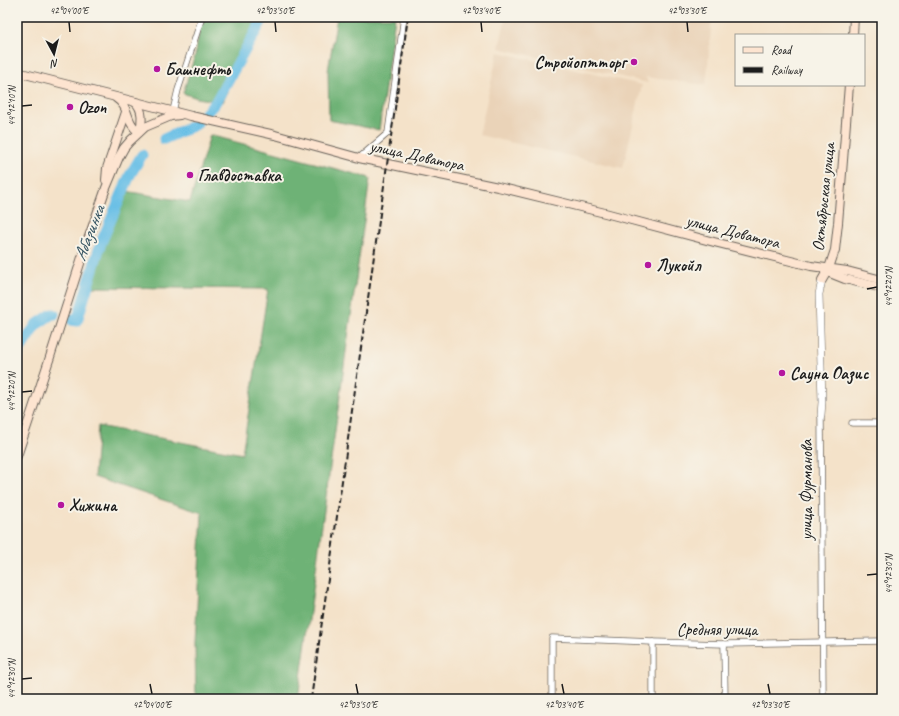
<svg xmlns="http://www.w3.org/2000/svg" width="899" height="716" font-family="Caveat,sans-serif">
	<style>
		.built { fill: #ead3b8 }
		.forest { fill: #6eb276; stroke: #456749 }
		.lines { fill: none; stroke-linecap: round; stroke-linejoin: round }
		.river { stroke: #69bfe6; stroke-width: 11 }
		.minor-casing { stroke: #686159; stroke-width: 7 }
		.tertiary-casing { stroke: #686159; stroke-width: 8 }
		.secondary-casing { stroke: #686159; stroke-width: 10 }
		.minor { stroke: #fff; stroke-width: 5.5 }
		.tertiary { stroke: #fff; stroke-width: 7 }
		.secondary { stroke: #fde4d0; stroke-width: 8 }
		.rail { stroke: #1c1c1c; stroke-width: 2; stroke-dasharray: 6 3; stroke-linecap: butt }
		.ticks { fill: none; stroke: #1c1c1c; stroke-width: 1.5 }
		.poi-dot { fill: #b5179e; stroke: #f7f3e8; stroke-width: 1.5 }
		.labels { text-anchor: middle; stroke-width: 4; stroke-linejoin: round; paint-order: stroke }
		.poi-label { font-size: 17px; font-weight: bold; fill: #1c1c1c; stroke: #f7f3e8; text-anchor: start }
		.street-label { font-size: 17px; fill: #1c1c1c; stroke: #f7f3e8 }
		.water-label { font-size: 18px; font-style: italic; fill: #375563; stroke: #f7f3e8 }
		.neatline { fill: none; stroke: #1c1c1c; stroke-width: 1.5 }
		.ticks-label { font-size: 10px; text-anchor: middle; fill: #1c1c1c }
	</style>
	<rect width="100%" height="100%" fill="#f7f3e8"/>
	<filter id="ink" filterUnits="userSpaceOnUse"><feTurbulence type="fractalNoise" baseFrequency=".025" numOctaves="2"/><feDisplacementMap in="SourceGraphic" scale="8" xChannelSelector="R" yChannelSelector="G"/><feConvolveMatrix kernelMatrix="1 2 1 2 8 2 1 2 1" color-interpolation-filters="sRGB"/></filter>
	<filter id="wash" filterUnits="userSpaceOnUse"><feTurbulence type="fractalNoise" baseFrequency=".012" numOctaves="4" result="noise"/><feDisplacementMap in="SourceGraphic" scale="16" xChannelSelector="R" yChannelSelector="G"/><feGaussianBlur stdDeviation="0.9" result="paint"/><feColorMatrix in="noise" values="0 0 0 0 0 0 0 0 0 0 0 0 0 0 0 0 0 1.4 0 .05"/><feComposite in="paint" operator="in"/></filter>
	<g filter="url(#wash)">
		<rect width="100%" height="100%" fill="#f4e2c9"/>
		<g class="built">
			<polygon points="506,17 712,17 706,85 646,77 648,83 499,48"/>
			<polygon points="498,52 642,85 623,168 479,135"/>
		</g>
		<g class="forest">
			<polygon points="201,17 272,17 268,19 238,67 223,102 197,98 183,93 196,52"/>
			<polygon points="337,17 395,17 379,130 329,120 328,71"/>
			<polygon points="210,135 370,178 298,699 196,699 195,643 202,513 94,477 98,426 242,454 268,289 90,287 125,191 190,202"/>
		</g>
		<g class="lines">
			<g class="river">
				<polyline points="205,114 215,103 264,17"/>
				<polyline points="164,139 195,125 197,123"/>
				<polyline points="72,320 77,321 101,243 130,175 142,155"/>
				<polyline points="17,354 36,325 52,314 54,314"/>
			</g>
		</g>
	</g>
	<g filter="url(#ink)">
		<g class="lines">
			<g class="minor-casing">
				<g id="minor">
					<polyline points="173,111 178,90 202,17"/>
					<polyline points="359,158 388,133 404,17"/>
					<polyline points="821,415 823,699"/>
					<polyline points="852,423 882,423"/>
					<polyline points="724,644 725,699"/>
					<polyline points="552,699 552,638 653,642 724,644 882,641"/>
					<polyline points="653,699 653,642"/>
				</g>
			</g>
			<g class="tertiary-casing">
				<polyline id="tertiary" points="821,415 822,402 819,294 822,280"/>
			</g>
			<g class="secondary-casing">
				<g id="secondary">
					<polyline points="853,35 854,17"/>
					<polyline points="17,72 191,116 275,135 359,158 498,187 605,213 714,242 811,266 847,271 882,280"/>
					<path d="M116 98C131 108 124 121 139 132"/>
					<path d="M135 102C143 109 143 122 139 132"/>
					<polyline points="106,180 107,168 126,112"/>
					<polyline points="825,271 845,279 882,288"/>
					<polyline points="822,280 829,268 835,250 838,223 849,85"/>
					<polyline points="17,456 50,357 84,251 106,188 119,157 124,148 130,141 145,127 171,116 180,115"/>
				</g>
			</g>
			<use href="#minor" class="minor"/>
			<use href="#tertiary" class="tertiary"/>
			<use href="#secondary" class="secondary"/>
			<polyline class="rail" points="311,699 408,17"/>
		</g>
	</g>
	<path class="ticks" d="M69 22 70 32M275 22 276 32M481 22 482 32M687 22 688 32M22 106 32 105M867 289 877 287M22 392 32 391M867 575 877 574M22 679 32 678M150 684 152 694M356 684 358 694M562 684 564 694M768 684 770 694"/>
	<g class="poi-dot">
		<circle cx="634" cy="62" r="4"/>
		<circle cx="157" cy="69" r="4"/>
		<circle cx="70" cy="107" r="4"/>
		<circle cx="190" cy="175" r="4"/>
		<circle cx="648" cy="265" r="4"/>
		<circle cx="782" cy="373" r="4"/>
		<circle cx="61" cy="505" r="4"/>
	</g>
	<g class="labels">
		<g class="poi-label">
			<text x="626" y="68" text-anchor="end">Стройоптторг</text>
			<text x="165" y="75">Башнефть</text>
			<text x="78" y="113">Ozon</text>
			<text x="198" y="181">Главдоставка</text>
			<text x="656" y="271">Лукойл</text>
			<text x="790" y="379">Сауна Оазис</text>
			<text x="69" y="511">Хижина</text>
		</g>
		<g class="street-label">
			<text transform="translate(417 155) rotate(12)" y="6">улица Доватора</text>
			<text transform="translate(823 197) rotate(-84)" y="6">Октябрьская улица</text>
			<text transform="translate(733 231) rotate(14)" y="6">улица Доватора</text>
			<text transform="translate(806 490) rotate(-90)" y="6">улица Фурманова</text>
			<text x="717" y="635">Средняя улица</text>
		</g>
		<g class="water-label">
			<text transform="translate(89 233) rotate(-69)" y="6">Абазинка</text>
		</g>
	</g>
	<rect width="899" height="716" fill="none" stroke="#f7f3e8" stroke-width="44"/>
	<rect x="735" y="34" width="130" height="52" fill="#f7f3e8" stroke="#9f9d96"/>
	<rect x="743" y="47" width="20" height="6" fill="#fde4d0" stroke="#9f9d96"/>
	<text x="771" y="54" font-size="12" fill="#1c1c1c">Road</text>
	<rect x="743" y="67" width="20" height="6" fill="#1c1c1c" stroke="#9f9d96"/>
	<text x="771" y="74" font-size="12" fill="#1c1c1c">Railway</text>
	<g transform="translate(54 54) rotate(173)" stroke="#f7f3e8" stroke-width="3" paint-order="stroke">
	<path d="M0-3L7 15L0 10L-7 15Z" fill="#1c1c1c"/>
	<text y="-6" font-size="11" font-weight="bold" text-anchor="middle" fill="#1c1c1c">N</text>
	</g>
	<rect x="22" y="22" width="855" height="672" class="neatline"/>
	<g class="ticks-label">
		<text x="69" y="14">42°04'00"E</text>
		<text x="275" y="14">42°03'50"E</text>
		<text x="481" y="14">42°03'40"E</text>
		<text x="687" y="14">42°03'30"E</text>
		<text transform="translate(11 106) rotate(-90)" y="4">44°12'10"N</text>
		<text transform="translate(888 287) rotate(-90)" y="4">44°12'20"N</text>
		<text transform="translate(11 392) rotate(-90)" y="4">44°12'20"N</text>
		<text transform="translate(888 574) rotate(-90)" y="4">44°12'30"N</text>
		<text transform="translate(11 679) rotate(-90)" y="4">44°12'30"N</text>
		<text x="152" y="708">42°04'00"E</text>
		<text x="358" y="708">42°03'50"E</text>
		<text x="564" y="708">42°03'40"E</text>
		<text x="770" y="708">42°03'30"E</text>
	</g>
</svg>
